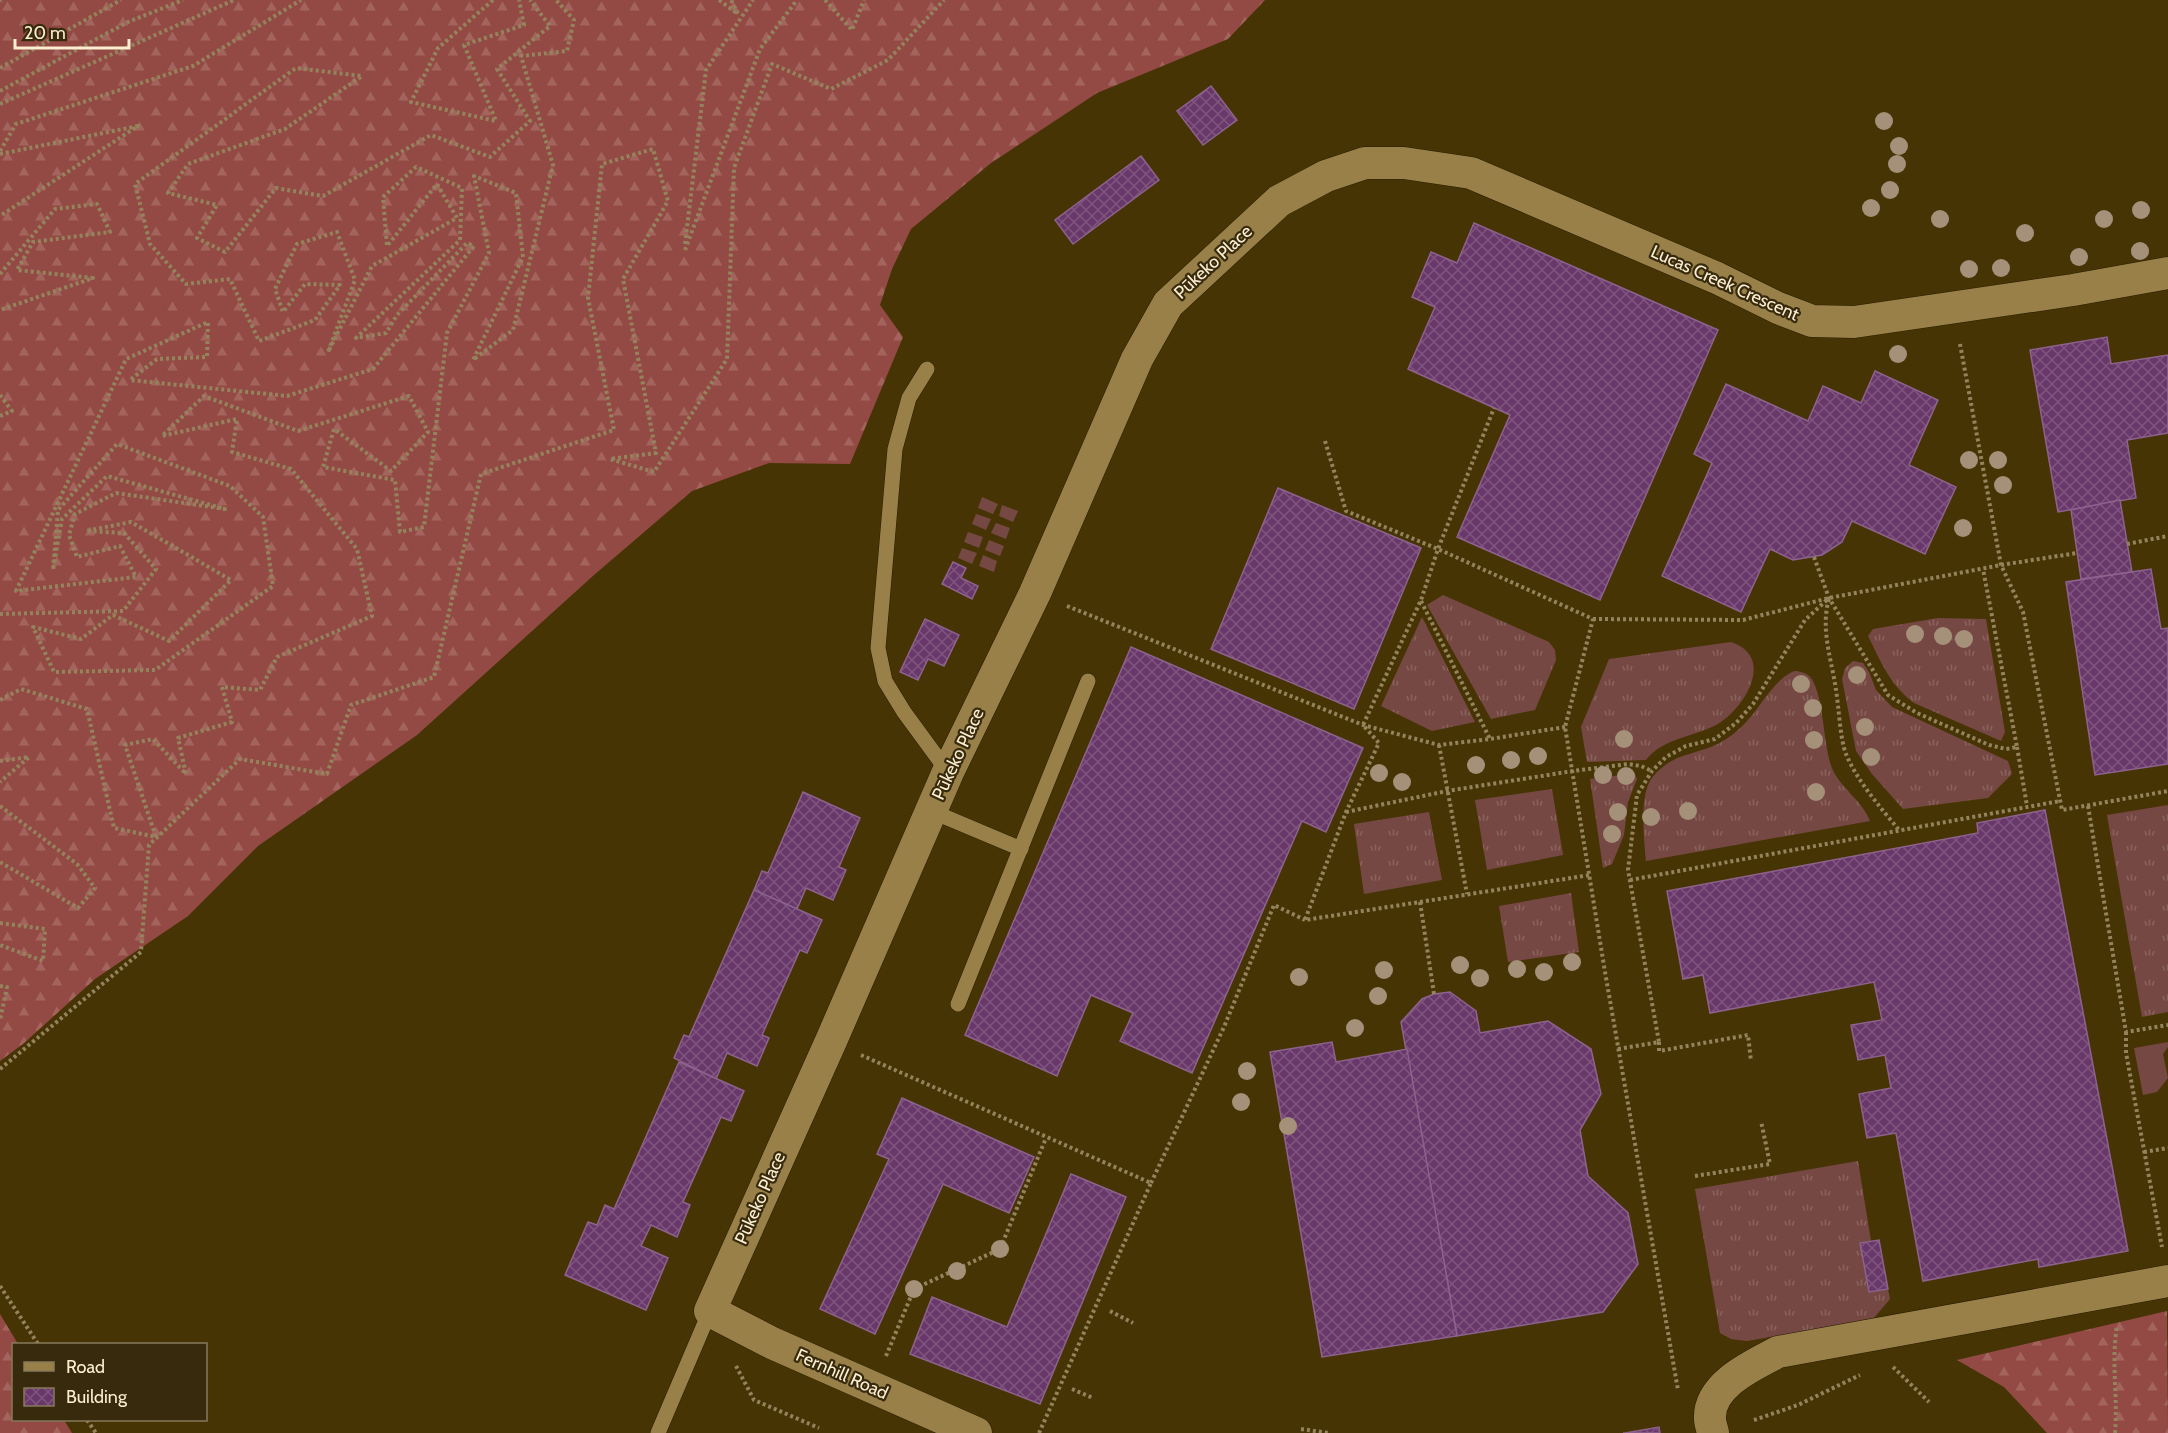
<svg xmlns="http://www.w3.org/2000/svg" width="2168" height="1433" font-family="Cabin,sans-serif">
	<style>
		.grass { fill: url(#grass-tufts) }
		.forest { fill: url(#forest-firs) }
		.garden { fill: #764843 }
		.building { fill: url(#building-cross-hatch); stroke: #8d638d; stroke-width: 1.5 }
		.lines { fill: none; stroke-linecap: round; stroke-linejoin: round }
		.lane-casing { stroke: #291d00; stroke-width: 16 }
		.street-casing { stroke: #291d00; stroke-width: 33 }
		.path { stroke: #94845d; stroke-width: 4; stroke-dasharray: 3 3; stroke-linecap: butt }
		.lane { stroke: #998048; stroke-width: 15 }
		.street { stroke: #998048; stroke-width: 32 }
		.tree { fill: #a5907a }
		.labels { text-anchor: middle; stroke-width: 4.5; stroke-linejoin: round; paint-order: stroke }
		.street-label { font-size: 18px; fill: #fceed1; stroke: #382b0d }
	</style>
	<defs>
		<pattern id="grass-tufts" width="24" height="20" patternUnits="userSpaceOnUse" patternTransform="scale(1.5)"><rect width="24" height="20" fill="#764843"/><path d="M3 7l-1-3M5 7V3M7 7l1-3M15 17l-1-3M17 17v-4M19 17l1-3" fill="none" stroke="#8a635d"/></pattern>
		<pattern id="forest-firs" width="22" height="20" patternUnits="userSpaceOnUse" patternTransform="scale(1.5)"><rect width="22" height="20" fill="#944a44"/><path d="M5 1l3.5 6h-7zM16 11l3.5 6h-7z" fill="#a4645e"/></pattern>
		<pattern id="building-cross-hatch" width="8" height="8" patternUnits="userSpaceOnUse" patternTransform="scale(1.5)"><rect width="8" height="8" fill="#69386b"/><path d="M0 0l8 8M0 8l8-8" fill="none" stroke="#7f557f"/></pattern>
	</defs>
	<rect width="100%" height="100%" fill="#463405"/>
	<g class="grass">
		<polygon points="1443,595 1549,642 1555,650 1556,660 1535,710 1491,719 1427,605"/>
		<polygon points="1422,617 1475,722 1432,731 1381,706"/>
		<path d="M1938 618 1986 619 2005 732 2001 741 1914 703C1890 685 1881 662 1868 636L1873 629Z"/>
		<path d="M1731 642C1775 657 1746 705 1721 722 1698 737 1663 737 1646 760L1587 762 1581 727 1609 659Z"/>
		<polygon points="1853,661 1863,663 1869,672 1876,690 1892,707 2008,761 2012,774 1988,798 1903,809 1872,774 1856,751 1842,679 1845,668"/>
		<path d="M1794 671C1800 671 1807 673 1811 678 1824 696 1823 746 1832 768 1840 788 1862 800 1870 821L1646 861C1644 840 1640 801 1649 783 1654 772 1669 761 1680 757 1704 749 1719 747 1738 730 1759 713 1770 682 1794 671Z"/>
		<polygon points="1629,774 1635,774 1637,779 1628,802 1624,835 1612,864 1603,868 1590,779"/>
		<polygon points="1552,789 1563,855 1487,870 1475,800"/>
		<polygon points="2168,805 2168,1012 2142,1017 2107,815"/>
		<polygon points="1429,812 1442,880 1364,894 1354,824"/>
		<polygon points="1571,893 1579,952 1508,962 1499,906"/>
		<polygon points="1858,1161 1871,1241 1861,1243 1888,1289 1890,1299 1873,1319 1747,1341 1731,1339 1720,1333 1695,1189"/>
	</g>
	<g class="forest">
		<polygon points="0,0 1265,0 1228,39 1097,93 991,163 911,229 892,269 880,305 903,337 850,464 769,463 692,491 594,575 417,735 258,846 188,916 95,979 23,1044 0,1061"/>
		<polygon points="2167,1311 2168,1433 2047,1433 2004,1387 1957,1360"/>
		<polygon points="0,1314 18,1344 14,1344 14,1420 64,1420 72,1433 0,1433"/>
	</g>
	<g class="garden">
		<polygon points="982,497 998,504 993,514 978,508"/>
		<polygon points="1002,505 1018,511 1013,522 999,516"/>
		<polygon points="976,514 991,519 986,530 972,524"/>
		<polygon points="996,523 1010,528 1006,539 991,533"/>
		<polygon points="968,532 983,537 979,548 964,542"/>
		<polygon points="989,540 1004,546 1000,556 985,550"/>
		<polygon points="962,548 977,553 972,564 958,558"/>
		<polygon points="983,555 997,561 994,572 979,566"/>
		<polygon points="2168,1042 2168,1047 2163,1054 2168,1078 2157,1092 2143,1095 2134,1048"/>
	</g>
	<g class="building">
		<polygon points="1211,86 1237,120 1203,145 1177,111"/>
		<polygon points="1141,156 1159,180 1073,244 1055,220"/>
		<polygon points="1474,223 1718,330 1600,600 1457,537 1510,415 1408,369 1435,307 1412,297 1431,252 1457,263"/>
		<polygon points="2107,337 2111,364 2168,355 2168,433 2127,440 2136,498 2058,512 2030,350"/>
		<polygon points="1875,371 1938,400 1909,465 1956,487 1925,554 1852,521 1842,542 1822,555 1793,560 1770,549 1741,612 1662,576 1712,463 1694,454 1726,384 1808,421 1823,386 1861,403"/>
		<polygon points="1278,488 1421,548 1354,709 1211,649"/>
		<polygon points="2120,500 2132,572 2081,579 2071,510"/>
		<polygon points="953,562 966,568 961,578 978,586 972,599 942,584"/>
		<polygon points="2151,569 2161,629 2168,628 2168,764 2095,775 2066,582"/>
		<polygon points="925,619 959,635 944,666 928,659 918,680 900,672"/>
		<polygon points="1131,647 1363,748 1326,832 1302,821 1192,1073 1120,1041 1133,1013 1091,995 1057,1076 965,1035"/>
		<polygon points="803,792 860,818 839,867 846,870 833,900 806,888 797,909 754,890 762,871 768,873"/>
		<polygon points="2045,810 2128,1251 2039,1267 2038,1259 1923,1281 1896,1133 1867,1138 1859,1094 1891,1088 1885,1055 1858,1060 1851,1025 1882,1020 1874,982 1710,1013 1703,975 1683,979 1667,891 1978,833 1977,823"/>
		<polygon points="754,890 822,920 807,953 800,950 762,1035 769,1038 757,1066 727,1053 716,1079 674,1058 684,1035 689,1037"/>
		<polygon points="1450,992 1476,1011 1480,1033 1548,1021 1591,1049 1601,1094 1580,1130 1588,1176 1628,1213 1638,1264 1603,1312 1457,1336 1401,1022 1422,999 1434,994"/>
		<polygon points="1332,1042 1336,1062 1407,1049 1457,1336 1322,1357 1270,1052"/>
		<polygon points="679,1062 744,1091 731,1121 721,1117 683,1202 690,1205 677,1237 651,1225 641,1246 668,1258 646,1310 565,1275 588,1222 597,1225 605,1205 614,1209"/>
		<polygon points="902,1098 1034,1157 1009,1213 943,1184 875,1334 820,1309 889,1159 877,1154"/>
		<polygon points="1071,1174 1126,1197 1040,1404 910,1354 932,1297 1007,1327"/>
		<polygon points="1879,1240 1888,1289 1869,1292 1860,1243"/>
		<polygon points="1659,1427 1660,1433 1623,1433 1625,1433"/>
	</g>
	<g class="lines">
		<g class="lane-casing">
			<g id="lane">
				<polyline points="927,369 909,398 895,449 878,648 885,681 904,712 948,772"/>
				<polyline points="931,811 1021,849"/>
				<polyline points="958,1004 1088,681"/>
				<polyline points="658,1433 710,1311"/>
			</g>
		</g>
		<g class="street-casing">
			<g id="street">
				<polyline points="976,1433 772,1343 710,1311 831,1041 948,772 1035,593 1137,359 1168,304 1279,201 1326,176 1365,163 1404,163 1471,173 1717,278 1778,308 1812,321 1854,322 2073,290 2168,273"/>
				<path d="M1713 1433C1712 1428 1710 1423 1710 1419 1708 1385 1753 1365 1778 1352L2168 1281"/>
			</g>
		</g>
		<g class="path">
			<polyline points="493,0 438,48 411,102 496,121 464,45 524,25 519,0"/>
			<polyline points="719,0 738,14 731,0"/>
			<polyline points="825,0 852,30 864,0"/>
			<polyline points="0,1 1,0"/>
			<polyline points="0,68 121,0"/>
			<polyline points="0,91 128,22 183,0"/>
			<polyline points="0,104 234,0"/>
			<polyline points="0,151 16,124 193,66 301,0"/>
			<polyline points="0,154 138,126 0,216"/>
			<polyline points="685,244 706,70 753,0"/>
			<polyline points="685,250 760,49 797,0"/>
			<polyline points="0,274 55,209 97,204 110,232 33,242 17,270 93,278 0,310"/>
			<polyline points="1960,344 2001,565 2023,612 2062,810 2168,791"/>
			<polyline points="0,395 12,411 0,416"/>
			<polyline points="1325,441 1346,511 1438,549 1593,619 1565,727 1605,972 1678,1390"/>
			<polyline points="2127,544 2168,536"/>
			<polyline points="1814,557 1829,598 1888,695 1917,713 1989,745 2006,749 2017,747 1983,569"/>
			<path d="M1829 599C1820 629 1832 661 1836 690 1839 708 1840 739 1846 754 1857 781 1881 808 1899 830"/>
			<polyline points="1421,601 1490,739"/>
			<polyline points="1067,606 1363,725 1439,745 1490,739 1565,727"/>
			<polyline points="0,614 123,611 156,569 124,533 86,531 131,522 231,580 169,641 113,615 81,639 33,627 54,672 155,670 273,586 263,517 230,486 117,444 58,510 53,570 62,519 107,476 225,509 116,493 75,514 69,535 77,557 120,546 136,577 16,591 126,359 208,322 207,357 157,359 130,380 287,396 373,369 474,246 467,243 397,315 386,333 356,338 460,240 462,188 416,167 383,197 387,246 437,184 457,218 372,266 328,352 355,280 337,232 297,244 275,289 283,312 305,284 340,285 315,320 259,341 230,279 186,284 150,244 135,184 296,68 362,76 285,129 188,164 168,193 217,205 197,238 225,252 276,188 323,196 431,135 490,157 530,121 497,69 550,26 530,0"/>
			<polyline points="1593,619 1743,620 1829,598 2001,565 2077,553"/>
			<polyline points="0,700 21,689 87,709 114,828 156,837 125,745 153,739 186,774 178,738 232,722 222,687 260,690 277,657 372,616 357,549 291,469 232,452 237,419 162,436 204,396 298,431 409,396 428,432 391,471 334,429 323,467 395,480 400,532 424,527 447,333 489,253 474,176 516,193 523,257 473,360 513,330 553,165 521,56 567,51 574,20 556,0"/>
			<polyline points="1439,745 1467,894"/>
			<polyline points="2017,747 2027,806"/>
			<polyline points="0,761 29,757 0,782"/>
			<polyline points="0,806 77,864 95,888 78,908 0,862"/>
			<polyline points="2088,806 2126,1032 2168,1025"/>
			<polyline points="1346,812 1447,791 1573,771 1628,764 1641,766 1652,771"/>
			<polyline points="1630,880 2060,801"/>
			<polyline points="1420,902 1590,875"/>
			<polyline points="0,923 45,929 43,961 0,945"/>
			<polyline points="0,986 7,987 0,1020"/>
			<polyline points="1434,994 1420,902 1305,920 1346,812 1379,743 1363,725 1421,600 1438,549 1494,408"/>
			<polyline points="2126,1032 2126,1053 2162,1247"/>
			<polyline points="1659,1042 1659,1051 1748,1035 1751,1061"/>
			<polyline points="1618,1049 1659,1042 1628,870 1637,795 1652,771 1666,757 1686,746 1715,739 1736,723 1753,704 1805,620 1829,598"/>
			<polyline points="861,1055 1151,1183 1039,1433"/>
			<polyline points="0,1069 141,952 149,845 240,759 327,774 351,705 434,677 481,474 614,430 588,298 602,164 653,149 668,201 623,279 656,453 610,459 654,472 727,359 734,168 772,64 831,89 888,60 944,0"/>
			<polyline points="2144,1152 2168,1148"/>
			<polyline points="1695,1176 1770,1164 1761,1121"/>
			<polyline points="1151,1183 1224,1027 1274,905 1305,920"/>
			<polyline points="0,1286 38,1344"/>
			<polyline points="1110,1311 1133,1323"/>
			<polyline points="886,1356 914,1289 1000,1249 1046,1138"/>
			<polyline points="736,1366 754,1400 819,1428"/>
			<polyline points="1893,1367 1929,1402"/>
			<polyline points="1072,1389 1093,1398"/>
			<polyline points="87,1420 96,1433"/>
			<polyline points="1754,1420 1798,1405 1860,1375"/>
			<polyline points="1301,1429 1329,1433"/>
			<path d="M2115 1433C2118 1398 2111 1361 2117 1326"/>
		</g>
		<use href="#lane" class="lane"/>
		<use href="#street" class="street"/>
	</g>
	<g class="tree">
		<circle cx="1884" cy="121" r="9"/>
		<circle cx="1899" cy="146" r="9"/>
		<circle cx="1897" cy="164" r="9"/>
		<circle cx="1890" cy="190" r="9"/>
		<circle cx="1871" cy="208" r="9"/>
		<circle cx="2141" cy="210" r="9"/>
		<circle cx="1940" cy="219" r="9"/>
		<circle cx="2104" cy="219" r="9"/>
		<circle cx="2025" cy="233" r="9"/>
		<circle cx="2140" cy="251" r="9"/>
		<circle cx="2079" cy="257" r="9"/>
		<circle cx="2001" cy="268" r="9"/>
		<circle cx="1969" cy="269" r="9"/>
		<circle cx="1898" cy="354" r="9"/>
		<circle cx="1969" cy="460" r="9"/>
		<circle cx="1998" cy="460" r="9"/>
		<circle cx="2003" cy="485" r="9"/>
		<circle cx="1963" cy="528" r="9"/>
		<circle cx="1915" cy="634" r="9"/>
		<circle cx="1943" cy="636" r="9"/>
		<circle cx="1964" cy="639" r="9"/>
		<circle cx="1857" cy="675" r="9"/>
		<circle cx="1801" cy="684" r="9"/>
		<circle cx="1813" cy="708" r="9"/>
		<circle cx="1865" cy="727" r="9"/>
		<circle cx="1624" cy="739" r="9"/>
		<circle cx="1814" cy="740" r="9"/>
		<circle cx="1538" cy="756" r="9"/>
		<circle cx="1871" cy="757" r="9"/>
		<circle cx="1511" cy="760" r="9"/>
		<circle cx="1476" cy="765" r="9"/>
		<circle cx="1379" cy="773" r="9"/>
		<circle cx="1603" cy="775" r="9"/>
		<circle cx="1626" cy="776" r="9"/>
		<circle cx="1402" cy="782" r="9"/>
		<circle cx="1816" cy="792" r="9"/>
		<circle cx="1688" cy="811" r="9"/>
		<circle cx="1618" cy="812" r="9"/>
		<circle cx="1651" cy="817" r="9"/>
		<circle cx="1612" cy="834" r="9"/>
		<circle cx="1572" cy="962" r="9"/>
		<circle cx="1460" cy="965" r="9"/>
		<circle cx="1517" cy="969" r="9"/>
		<circle cx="1384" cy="970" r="9"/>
		<circle cx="1544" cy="972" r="9"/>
		<circle cx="1299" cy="977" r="9"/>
		<circle cx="1480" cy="978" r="9"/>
		<circle cx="1378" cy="996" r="9"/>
		<circle cx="1355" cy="1028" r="9"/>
		<circle cx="1247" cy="1071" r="9"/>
		<circle cx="1241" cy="1102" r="9"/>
		<circle cx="1288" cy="1126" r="9"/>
		<circle cx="1000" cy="1249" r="9"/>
		<circle cx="957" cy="1271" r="9"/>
		<circle cx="914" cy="1289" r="9"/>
	</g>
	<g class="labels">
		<g class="street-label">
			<text transform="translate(1213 262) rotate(-43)" y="6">Pūkeko Place</text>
			<text transform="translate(1725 283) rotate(24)" y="6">Lucas Creek Crescent</text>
			<text transform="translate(958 754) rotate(-65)" y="6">Pūkeko Place</text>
			<text transform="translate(760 1198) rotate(-66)" y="6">Pūkeko Place</text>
			<text transform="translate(842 1374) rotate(24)" y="6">Fernhill Road</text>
		</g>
	</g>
	<rect x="12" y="1343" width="195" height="78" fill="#382b0d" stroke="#86795b" stroke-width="1.5"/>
	<rect x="24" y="1362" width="30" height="9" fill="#998048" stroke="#86795b" stroke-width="1.5"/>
	<text x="66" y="1373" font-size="18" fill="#fceed1">Road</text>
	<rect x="24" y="1388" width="30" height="18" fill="url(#building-cross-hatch)" stroke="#86795b" stroke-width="1.5"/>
	<text x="66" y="1403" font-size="18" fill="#fceed1">Building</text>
	<path d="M15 39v9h114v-9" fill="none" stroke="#fceed1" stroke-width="3"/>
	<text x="24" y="39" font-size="18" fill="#fceed1" stroke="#382b0d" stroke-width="4.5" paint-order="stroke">20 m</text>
</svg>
